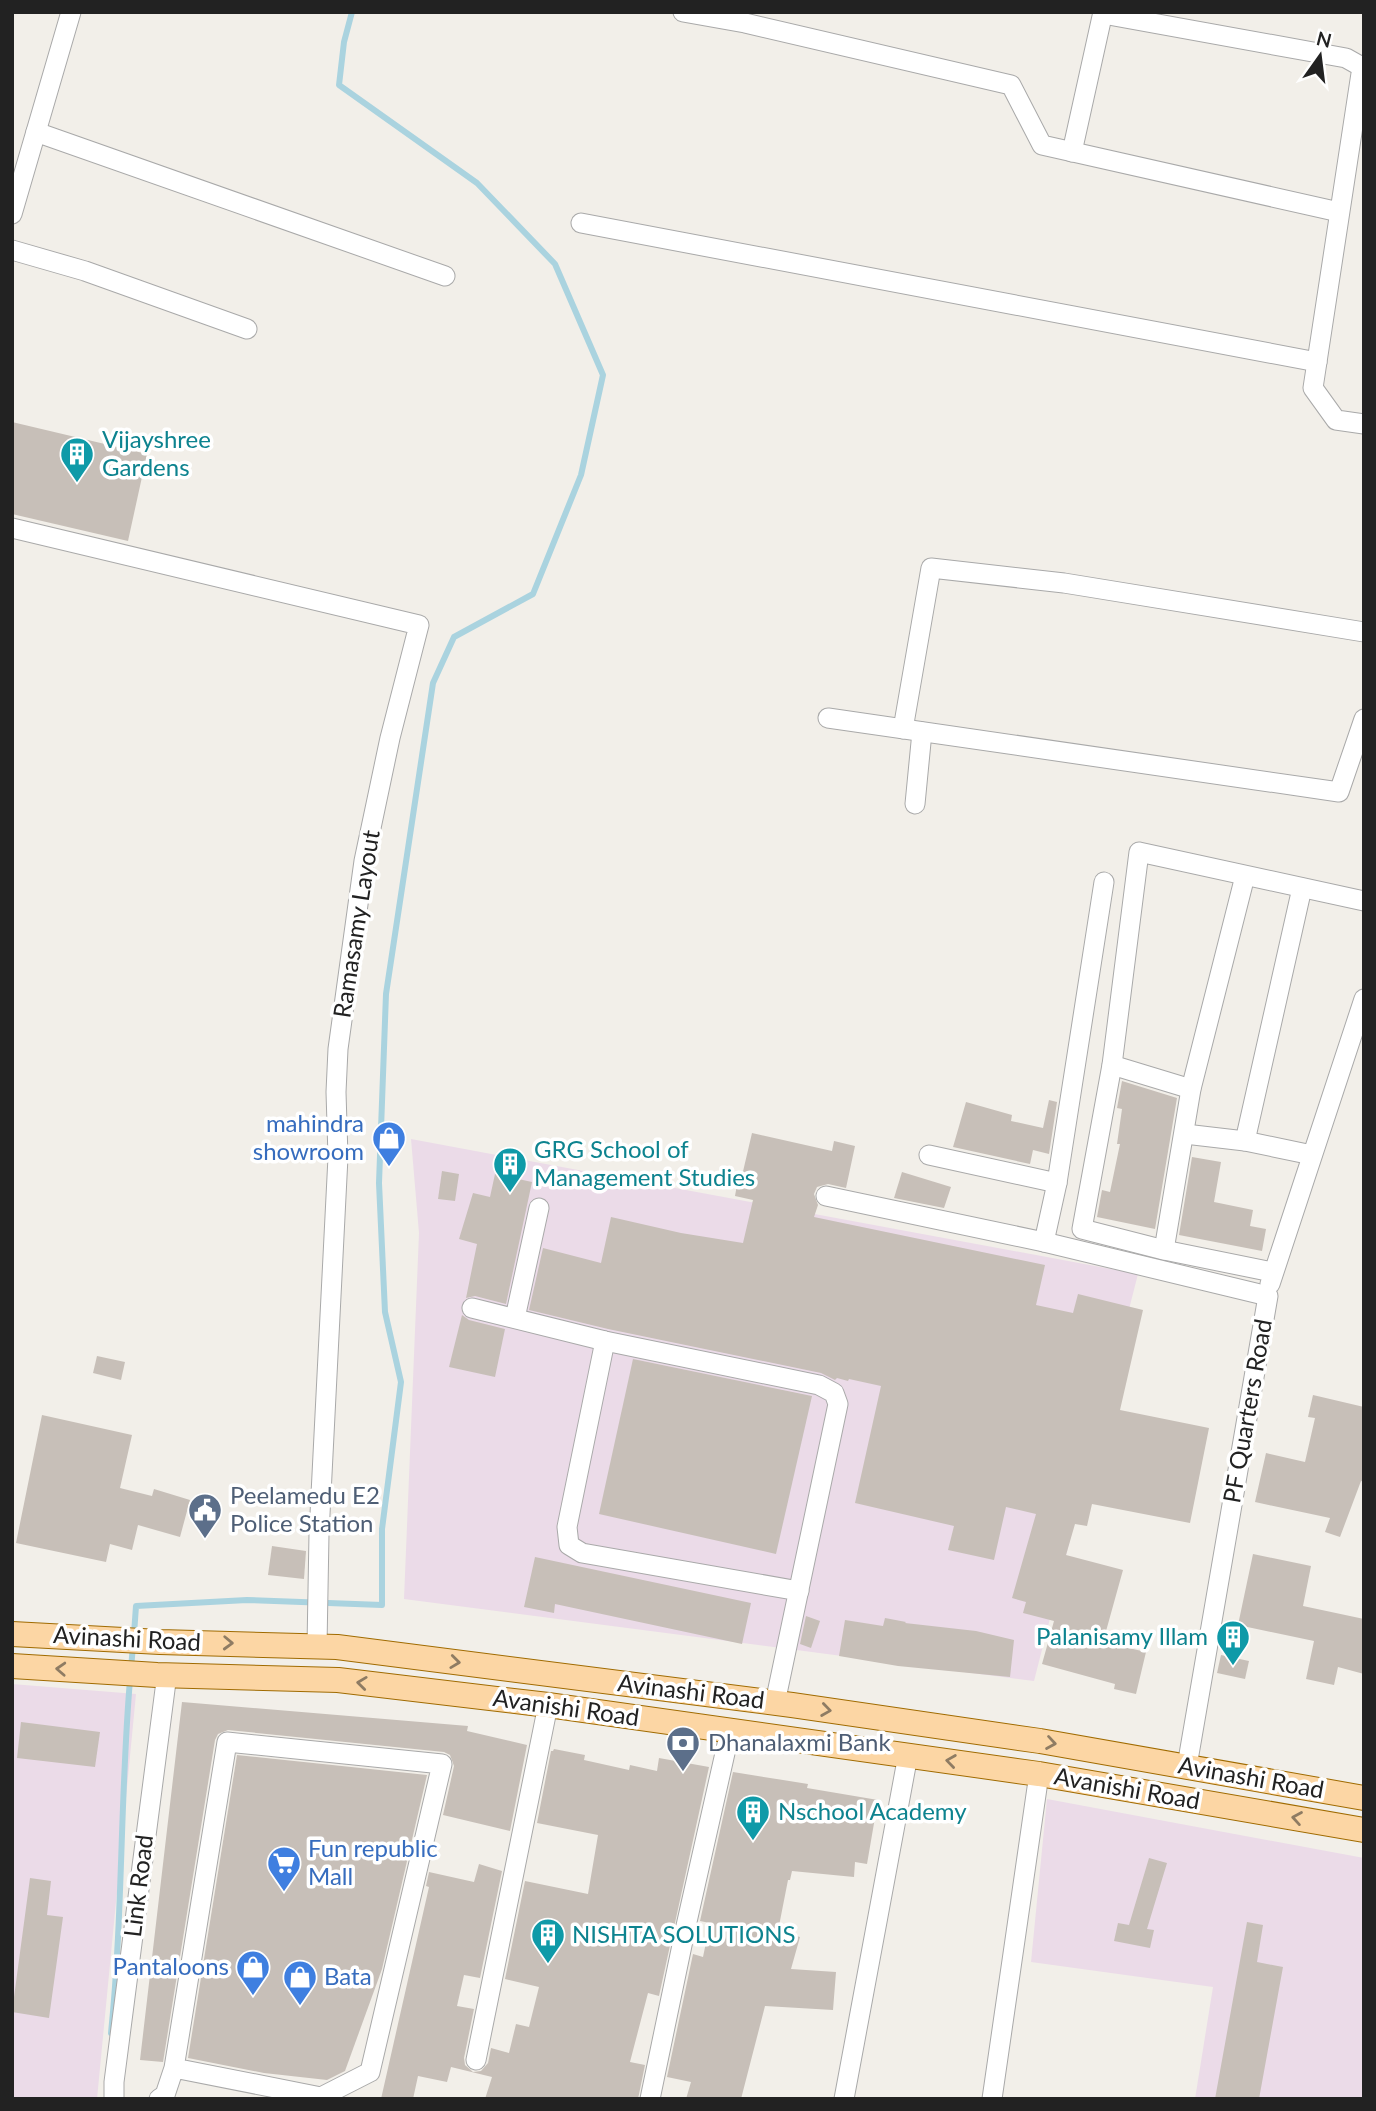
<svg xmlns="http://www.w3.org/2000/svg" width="1376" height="2111" font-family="Lato,sans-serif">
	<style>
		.industrial { fill: #ebdbe8 }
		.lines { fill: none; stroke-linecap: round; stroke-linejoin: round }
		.stream { stroke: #aad3df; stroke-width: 6 }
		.building { fill: #c7bfb8 }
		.minor-casing { stroke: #a9a9a9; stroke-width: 21 }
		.major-casing { stroke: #a06b00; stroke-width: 26 }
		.minor { stroke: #fff; stroke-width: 19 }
		.major { stroke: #fcd6a4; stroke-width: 24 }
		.oneway { stroke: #8f7c63 }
		.labels { text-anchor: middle; stroke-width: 7; stroke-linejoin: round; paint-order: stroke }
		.culture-label { font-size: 24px; fill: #0d838f; stroke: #fff; text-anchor: start }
		.street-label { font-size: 24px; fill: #222; stroke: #fff }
		.shop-label { font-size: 24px; fill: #366cbe; stroke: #fff; text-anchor: end }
		.service-label { font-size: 24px; fill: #4e5e75; stroke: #fff; text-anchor: start }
	</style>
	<rect width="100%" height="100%" fill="#f2efe9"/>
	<g class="industrial">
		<polygon points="411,1139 1138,1274 1034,1681 404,1599 419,1233"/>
		<polygon points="12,1684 136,1694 97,2099 12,2099"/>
		<polygon points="1047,1799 1364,1858 1364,2099 1195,2099 1213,1987 1031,1962"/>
	</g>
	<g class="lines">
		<g class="stream">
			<polyline points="134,1634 136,1606 247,1600 382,1605 382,1529 401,1382 385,1312 379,1183 386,994 433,683 454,637 533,594 581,475 603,375 555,264 477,183 339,85 344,42 352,12"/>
			<polyline points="131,1669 133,1645"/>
			<path d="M111 2033C123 1915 120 1797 130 1680"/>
		</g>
	</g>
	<g class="building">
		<polygon points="12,422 147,454 128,541 12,514"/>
		<polygon points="1122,1081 1177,1098 1155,1229 1097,1217 1102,1190 1110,1192 1120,1144 1117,1144 1122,1109 1117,1108"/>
		<polygon points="1049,1100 1057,1102 1049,1154 1033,1150 1030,1164 953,1147 966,1102 1012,1115 1011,1121 1043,1128"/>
		<polygon points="752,1133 832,1151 834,1141 855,1146 846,1188 828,1184 817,1187 814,1194 818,1205 814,1217 1045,1265 1036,1305 1073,1313 1078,1294 1143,1310 1120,1410 1209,1428 1190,1523 1092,1504 1087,1526 1075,1524 1066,1555 1123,1570 1103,1642 1146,1652 1136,1694 1114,1689 1115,1684 1042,1664 1054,1621 1023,1613 1026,1602 1012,1598 1036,1514 1006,1507 994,1560 948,1550 954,1526 855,1503 881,1386 849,1379 848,1381 837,1378 835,1380 821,1373 608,1329 529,1310 543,1248 601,1263 611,1217 681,1233 743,1243 753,1200 735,1196 738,1179 741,1180"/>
		<polygon points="1192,1157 1221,1162 1214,1202 1253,1210 1250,1226 1266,1229 1262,1251 1179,1235"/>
		<polygon points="442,1171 459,1174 455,1201 438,1199"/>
		<polygon points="902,1172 951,1187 944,1208 894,1198"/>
		<polygon points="495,1174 532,1182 506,1304 475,1296 466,1298 477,1244 459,1239 473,1193 490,1197"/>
		<polygon points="462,1315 469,1320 505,1329 495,1377 449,1367"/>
		<polygon points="97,1356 125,1362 121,1380 93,1373"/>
		<polygon points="633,1359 812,1396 776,1554 599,1514"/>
		<polygon points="1313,1395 1364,1407 1364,1482 1361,1481 1340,1537 1325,1532 1330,1518 1255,1502 1266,1453 1305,1462 1315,1418 1308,1417"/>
		<polygon points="42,1415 132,1435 120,1488 152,1496 154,1489 190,1500 180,1537 138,1525 132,1550 110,1544 106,1562 16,1543"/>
		<polygon points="272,1546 306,1551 304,1579 268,1575"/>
		<polygon points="1253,1554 1311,1566 1303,1606 1364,1619 1364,1674 1338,1667 1334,1685 1306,1679 1314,1641 1238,1625"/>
		<polygon points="535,1557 751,1603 742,1644 555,1604 554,1613 524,1607"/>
		<polygon points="806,1616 820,1621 811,1648 800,1644"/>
		<polygon points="885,1618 906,1622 905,1623 976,1631 1014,1640 1010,1677 898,1666 839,1656 845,1620 883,1626"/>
		<polygon points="1221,1655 1249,1661 1245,1679 1217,1673"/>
		<polygon points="182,1702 468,1726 467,1731 527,1745 510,1831 443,1815 454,1766 450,1755 444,1752 228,1730 218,1734 215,1740 163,2062 140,2060"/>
		<polygon points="21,1722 100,1732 95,1767 17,1758"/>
		<polygon points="554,1749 585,1755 584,1760 629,1770 630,1765 657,1771 659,1758 709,1767 659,1996 648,1993 630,2062 645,2065 638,2099 485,2099 492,2077 451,2067 447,2082 418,2076 413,2099 381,2099 429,1887 426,1886 429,1872 474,1882 479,1864 502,1871 480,1978 464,1975 457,2006 474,2009 464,2058 465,2065 473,2072 481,2071 488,2063 491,2048 509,2053 516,2024 529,2027 539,1987 505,1979 525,1881 588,1894 598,1835 537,1823 551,1751 553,1751"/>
		<polygon points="237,1755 427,1775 382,1969 345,2071 327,2080 264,2073 188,2058"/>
		<polygon points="733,1772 808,1784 807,1788 878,1800 867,1864 855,1862 854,1877 792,1871 790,1880 788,1880 778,1931 800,1937 791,1969 836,1972 833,2010 765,2006 741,2099 686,2099 691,2082 667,2077 693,1954 703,1957 710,1923 700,1921"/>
		<polygon points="1149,1858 1167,1863 1147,1929 1154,1930 1150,1948 1114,1941 1118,1923 1129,1925"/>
		<polygon points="30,1878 51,1881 47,1915 63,1917 49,2018 12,2012"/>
		<polygon points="1247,1922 1263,1925 1257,1962 1283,1967 1259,2099 1215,2099"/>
	</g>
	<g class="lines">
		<g class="minor-casing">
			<g id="minor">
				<polyline points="683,12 745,23 1011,85 1042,145 1339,212"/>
				<polyline points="1103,14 1346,58 1362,67 1313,388 1336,420 1364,424"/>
				<polyline points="36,132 445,276"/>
				<polyline points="1072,152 1103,12"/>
				<polyline points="12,214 71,12"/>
				<polyline points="581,223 1317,362"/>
				<polyline points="12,250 85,271 247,329"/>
				<polyline points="12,528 419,625 390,738 364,861 338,1049 336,1092 338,1157 319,1534 317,1646"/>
				<polyline points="828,718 1339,792 1364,719"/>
				<polyline points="903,729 931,568 1064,583 1364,632"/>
				<polyline points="915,804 922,732"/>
				<polyline points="1112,1065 1191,1089"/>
				<polyline points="1185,1134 1245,1141 1312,1155"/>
				<polyline points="1245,1141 1302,888"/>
				<polyline points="929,1155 1057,1183"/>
				<polyline points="826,1196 1044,1242 1268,1296 1187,1766"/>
				<polyline points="1044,1242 1057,1183 1104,882"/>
				<polyline points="1164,1250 1191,1089 1245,876"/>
				<polyline points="1272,1272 1164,1250 1082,1229 1112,1065 1139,852 1364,901"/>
				<polyline points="1270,1284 1364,999"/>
				<polyline points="472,1308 605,1341 819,1385 834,1393 838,1404 775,1703"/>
				<polyline points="515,1318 539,1208"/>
				<polyline points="605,1341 567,1527 569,1545 582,1553 799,1591"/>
				<polyline points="476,2060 548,1705"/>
				<polyline points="114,2099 114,2082 167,1674"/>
				<polyline points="159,2099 165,2095 174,2068 227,1742 442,1764 370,2072 321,2097 174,2068"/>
				<polyline points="650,2099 686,1926 730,1731"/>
				<polyline points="844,2099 908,1755"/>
				<polyline points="992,2099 1039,1774"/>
			</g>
		</g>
		<g class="major-casing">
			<g id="major">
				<polyline points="12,1634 160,1642 337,1647 792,1705 1040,1741 1364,1798"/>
				<polyline points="12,1666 157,1675 338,1680 548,1705 1039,1774 1364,1830"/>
			</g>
		</g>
		<use href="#minor" class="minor"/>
		<use href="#major" class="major"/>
	</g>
	<defs><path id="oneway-chevron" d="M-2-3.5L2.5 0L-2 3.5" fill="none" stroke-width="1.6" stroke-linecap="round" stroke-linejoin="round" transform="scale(1.75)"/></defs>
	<g class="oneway">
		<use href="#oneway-chevron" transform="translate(228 1643) rotate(2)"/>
		<use href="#oneway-chevron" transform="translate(455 1662) rotate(7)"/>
		<use href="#oneway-chevron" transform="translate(61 1669) rotate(-177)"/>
		<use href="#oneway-chevron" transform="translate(362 1683) rotate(-173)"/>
		<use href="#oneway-chevron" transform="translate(826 1710) rotate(8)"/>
		<use href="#oneway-chevron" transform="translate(1051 1743) rotate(9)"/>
		<use href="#oneway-chevron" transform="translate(951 1761) rotate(-172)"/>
		<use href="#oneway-chevron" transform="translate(1297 1818) rotate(-170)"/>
	</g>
	<defs>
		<g id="building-pin" transform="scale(1.75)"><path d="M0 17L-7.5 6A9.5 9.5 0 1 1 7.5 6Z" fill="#0f9aa8" stroke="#fff"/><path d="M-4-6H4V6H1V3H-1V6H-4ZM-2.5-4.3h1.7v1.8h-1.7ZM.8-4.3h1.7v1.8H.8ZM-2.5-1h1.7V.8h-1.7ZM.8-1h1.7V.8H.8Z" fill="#fff"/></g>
		<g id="shop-pin" transform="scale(1.75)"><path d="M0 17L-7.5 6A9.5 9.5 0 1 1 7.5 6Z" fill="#3f7fe0" stroke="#fff"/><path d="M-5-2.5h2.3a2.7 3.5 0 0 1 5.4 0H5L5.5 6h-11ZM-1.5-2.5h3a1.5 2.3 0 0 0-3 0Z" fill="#fff"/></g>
		<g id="civic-pin" transform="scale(1.75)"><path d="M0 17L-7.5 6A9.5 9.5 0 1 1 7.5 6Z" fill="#5c6f8a" stroke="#fff"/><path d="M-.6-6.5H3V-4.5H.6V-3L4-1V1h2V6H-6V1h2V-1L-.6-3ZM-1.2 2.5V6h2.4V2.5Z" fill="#fff"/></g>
		<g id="bank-pin" transform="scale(1.75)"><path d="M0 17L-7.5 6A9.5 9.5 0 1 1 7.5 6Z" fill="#5c6f8a" stroke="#fff"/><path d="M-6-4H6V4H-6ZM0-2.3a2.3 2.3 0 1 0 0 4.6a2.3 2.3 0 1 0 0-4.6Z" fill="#fff"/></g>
		<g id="supermarket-pin" transform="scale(1.75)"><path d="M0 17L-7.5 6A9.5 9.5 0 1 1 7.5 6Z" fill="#3f7fe0" stroke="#fff"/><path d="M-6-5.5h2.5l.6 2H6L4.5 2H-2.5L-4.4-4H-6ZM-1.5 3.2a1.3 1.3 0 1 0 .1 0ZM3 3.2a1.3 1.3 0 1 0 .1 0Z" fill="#fff"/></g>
	</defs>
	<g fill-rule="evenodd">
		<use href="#building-pin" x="77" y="454"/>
		<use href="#shop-pin" x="389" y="1138"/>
		<use href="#building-pin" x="510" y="1164"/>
		<use href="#civic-pin" x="205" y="1510"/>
		<use href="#building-pin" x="1233" y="1637"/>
		<use href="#bank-pin" x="683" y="1743"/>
		<use href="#building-pin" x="753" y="1812"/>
		<use href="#supermarket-pin" x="284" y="1863"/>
		<use href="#building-pin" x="548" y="1935"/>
		<use href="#shop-pin" x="253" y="1967"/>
		<use href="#shop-pin" x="300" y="1977"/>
	</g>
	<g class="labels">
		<g class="culture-label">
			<text x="102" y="448">Vijayshree<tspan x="102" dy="28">Gardens</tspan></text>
			<text x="534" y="1158">GRG School of<tspan x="534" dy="28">Management Studies</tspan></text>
			<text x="1208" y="1645" text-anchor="end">Palanisamy Illam</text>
			<text x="778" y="1820">Nschool Academy</text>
			<text x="572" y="1943">NISHTA SOLUTIONS</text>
		</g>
		<g class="street-label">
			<text transform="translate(357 924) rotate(-81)" y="8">Ramasamy Layout</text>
			<text transform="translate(1248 1411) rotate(-80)" y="8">PF Quarters Road</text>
			<text transform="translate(127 1639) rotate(3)" y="8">Avinashi Road</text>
			<text transform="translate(691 1692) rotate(7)" y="8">Avinashi Road</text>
			<text transform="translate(566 1708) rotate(8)" y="8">Avanishi Road</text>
			<text transform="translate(1251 1778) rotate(10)" y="8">Avinashi Road</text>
			<text transform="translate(1127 1789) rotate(10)" y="8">Avanishi Road</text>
			<text transform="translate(139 1886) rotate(-83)" y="8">Link Road</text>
		</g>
		<g class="shop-label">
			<text x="364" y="1132">mahindra<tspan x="364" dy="28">showroom</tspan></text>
			<text x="308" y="1857" text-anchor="start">Fun republic<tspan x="308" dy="28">Mall</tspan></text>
			<text x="229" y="1975">Pantaloons</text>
			<text x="324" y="1985" text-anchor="start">Bata</text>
		</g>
		<g class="service-label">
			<text x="230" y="1504">Peelamedu E2<tspan x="230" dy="28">Police Station</tspan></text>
			<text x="708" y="1751">Dhanalaxmi Bank</text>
		</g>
	</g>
	<rect width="1376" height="2111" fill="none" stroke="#222222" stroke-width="28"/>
	<g transform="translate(1320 56) rotate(14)" stroke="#ffffff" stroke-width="5" paint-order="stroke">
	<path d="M0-5L12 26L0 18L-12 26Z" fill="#222222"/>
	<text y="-10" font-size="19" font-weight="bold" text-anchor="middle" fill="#222222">N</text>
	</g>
</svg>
